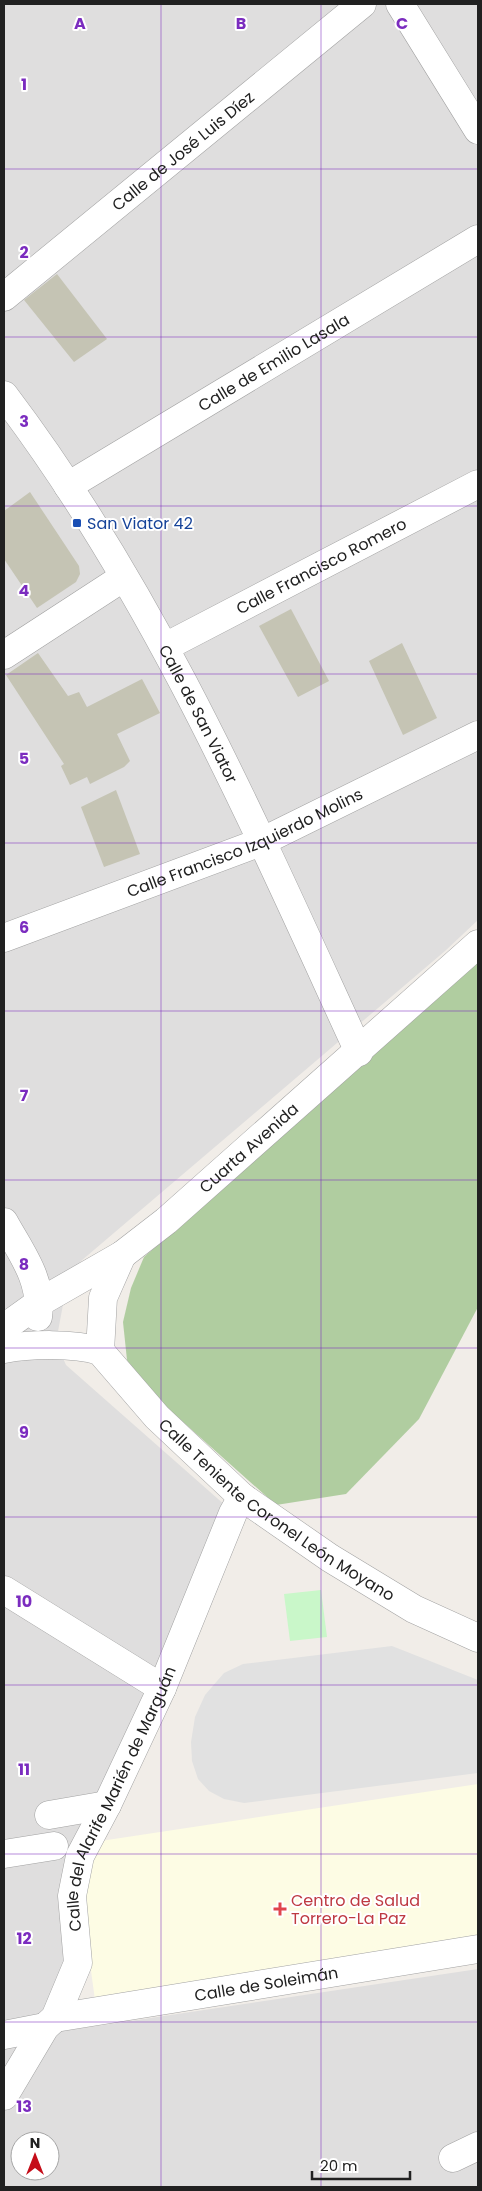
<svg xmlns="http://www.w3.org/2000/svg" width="482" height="2191" font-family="Poppins,sans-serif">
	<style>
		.residential { fill: #dfdede; fill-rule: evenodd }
		.education { fill: #fdfce4 }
		.construction { fill: #c5c4b4 }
		.forest { fill: #b0cda0 }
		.park { fill: #c9f7c9 }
		.parking { fill: #e1e1e1 }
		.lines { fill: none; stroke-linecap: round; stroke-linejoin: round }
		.minor-casing { stroke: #a2a2a2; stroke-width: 29 }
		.minor { stroke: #fff; stroke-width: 28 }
		.grid { fill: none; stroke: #7b2cbf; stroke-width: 1; stroke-opacity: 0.55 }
		.transit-dot { fill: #1a4fb4; stroke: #fff; stroke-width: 2 }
		.health-dot { fill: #e0444e; stroke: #fff; stroke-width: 2 }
		.labels { text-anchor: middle; stroke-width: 4; stroke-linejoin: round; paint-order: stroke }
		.street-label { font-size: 16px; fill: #212121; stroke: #fff }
		.transit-label { font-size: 16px; fill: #164399; stroke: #fff; text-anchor: start }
		.health-label { font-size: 16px; fill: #be3a42; stroke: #fff; text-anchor: start }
		.grid-label { font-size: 16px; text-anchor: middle; font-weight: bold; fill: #7b2cbf; stroke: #fff; stroke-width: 4; stroke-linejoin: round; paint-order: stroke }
	</style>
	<rect width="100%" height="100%" fill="#f1ede8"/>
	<g class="residential">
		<polygon points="4,4 478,4 478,920 445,951 81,1261 68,1278 56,1342 66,1365 226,1506 112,1789 62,1873 70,1962 47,2011 4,2081"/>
		<path d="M478 1969V2187H4V2110L50 2033ZM20 2141H50V2171H20Z"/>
	</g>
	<polygon class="education" points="478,1784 478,1942 95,2000 78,1876 94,1842"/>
	<g class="construction">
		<polygon points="57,274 107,339 74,362 24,300"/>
		<polygon points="30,492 79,566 80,574 76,582 37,608 4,559 4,511"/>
		<polygon points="291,609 329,681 298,697 259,626"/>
		<polygon points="402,643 437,718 403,735 369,661"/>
		<polygon points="38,653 68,696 79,692 87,707 142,679 160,713 117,734 130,761 124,767 90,784 87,777 70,785 61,766 64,764 6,675"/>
		<polygon points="116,790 140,854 104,867 81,807"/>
	</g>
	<polygon class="forest" points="478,961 478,1307 419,1419 346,1494 276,1505 145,1388 127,1360 123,1322 131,1288 144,1257"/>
	<polygon class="park" points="321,1590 327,1637 290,1641 284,1594"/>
	<polygon class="parking" points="392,1646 478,1680 478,1773 244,1803 224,1799 209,1791 198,1779 192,1761 191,1742 195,1717 205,1695 224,1673 243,1664"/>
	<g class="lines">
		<g class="minor-casing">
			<g id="minor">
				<polyline points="400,4 478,130"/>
				<path id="s1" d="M4 297 362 4"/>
				<path id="s2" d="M4 395C155 594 255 826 359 1052"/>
				<path id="s3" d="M68 486 478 239"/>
				<path id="s4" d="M165 647 478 484"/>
				<polyline points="4,655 124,577"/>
				<path id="s5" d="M4 938 261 842 478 735"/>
				<path d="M4 1222C21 1253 43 1280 38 1317"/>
				<path id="s6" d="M4 1328 40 1302 122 1255 166 1221 478 944"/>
				<path id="s7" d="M4 1349C30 1344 74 1343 100 1351L157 1417 242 1497 330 1558 414 1609 478 1638"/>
				<polyline points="100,1351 103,1298 122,1255"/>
				<polyline points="4,1590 162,1688"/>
				<polyline points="49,1815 107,1805"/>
				<polyline points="4,1854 54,1846"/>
				<path id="s8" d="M55 2018 478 1949"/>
				<polyline points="4,2035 45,2027"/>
				<path id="s9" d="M4 2096 45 2027 55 2018 78 1963 72 1896 80 1856 107 1805 162 1688 233 1513 242 1497"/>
				<polyline points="453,2158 478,2146"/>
			</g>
		</g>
		<use href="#minor" class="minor"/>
	</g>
	<path class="grid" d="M161 4V2187M321 4V2187M4 169H478M4 337H478M4 506H478M4 674H478M4 843H478M4 1011H478M4 1180H478M4 1348H478M4 1517H478M4 1685H478M4 1854H478M4 2022H478"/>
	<rect class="transit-dot" x="72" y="518" width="10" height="10" rx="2.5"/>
	<path class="health-dot" d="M277.5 1901.5h5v5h5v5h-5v5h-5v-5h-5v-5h5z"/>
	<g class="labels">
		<g class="street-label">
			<text dy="6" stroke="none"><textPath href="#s1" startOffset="231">Calle de José Luis Díez</textPath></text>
			<text dy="6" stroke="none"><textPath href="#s3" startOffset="240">Calle de Emilio Lasala</textPath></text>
			<text dy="6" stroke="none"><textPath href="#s4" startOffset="176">Calle Francisco Romero</textPath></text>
			<text dy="6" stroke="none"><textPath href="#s2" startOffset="374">Calle de San Viator</textPath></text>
			<text dy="6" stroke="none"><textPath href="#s5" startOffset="259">Calle Francisco Izquierdo Molins</textPath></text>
			<text dy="6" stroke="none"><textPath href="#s6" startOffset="305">Cuarta Avenida</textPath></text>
			<text dy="6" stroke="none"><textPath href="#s7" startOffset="336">Calle Teniente Coronel León Moyano</textPath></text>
			<text dy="6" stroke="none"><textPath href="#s9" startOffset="328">Calle del Alarife Marién de Marguán</textPath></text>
			<text dy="6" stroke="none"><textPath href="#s8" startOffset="214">Calle de Soleimán</textPath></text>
		</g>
		<g class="transit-label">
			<text x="87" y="529">San Viator 42</text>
		</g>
		<g class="health-label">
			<text x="291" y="1906">Centro de Salud<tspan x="291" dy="18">Torrero-La Paz</tspan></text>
		</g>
	</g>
	<g class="grid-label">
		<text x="80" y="29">A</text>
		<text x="241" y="29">B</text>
		<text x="402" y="29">C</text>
		<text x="24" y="90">1</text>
		<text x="24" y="258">2</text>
		<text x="24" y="427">3</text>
		<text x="24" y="596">4</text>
		<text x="24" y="764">5</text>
		<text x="24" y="933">6</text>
		<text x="24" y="1101">7</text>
		<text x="24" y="1270">8</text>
		<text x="24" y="1438">9</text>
		<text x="24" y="1607">10</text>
		<text x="24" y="1775">11</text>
		<text x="24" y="1944">12</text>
		<text x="24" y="2112">13</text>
	</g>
	<rect width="482" height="2191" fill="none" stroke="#212121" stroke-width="10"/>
	<g transform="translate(35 2156)"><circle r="24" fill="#ffffff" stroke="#a6a6a6"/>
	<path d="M0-4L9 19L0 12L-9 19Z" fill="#c50d19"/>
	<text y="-8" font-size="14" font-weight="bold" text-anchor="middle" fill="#212121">N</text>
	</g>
	<path d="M312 2171v8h98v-8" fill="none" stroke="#212121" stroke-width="2.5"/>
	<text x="320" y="2171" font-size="15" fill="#212121" stroke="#ffffff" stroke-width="4" paint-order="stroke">20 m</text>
</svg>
